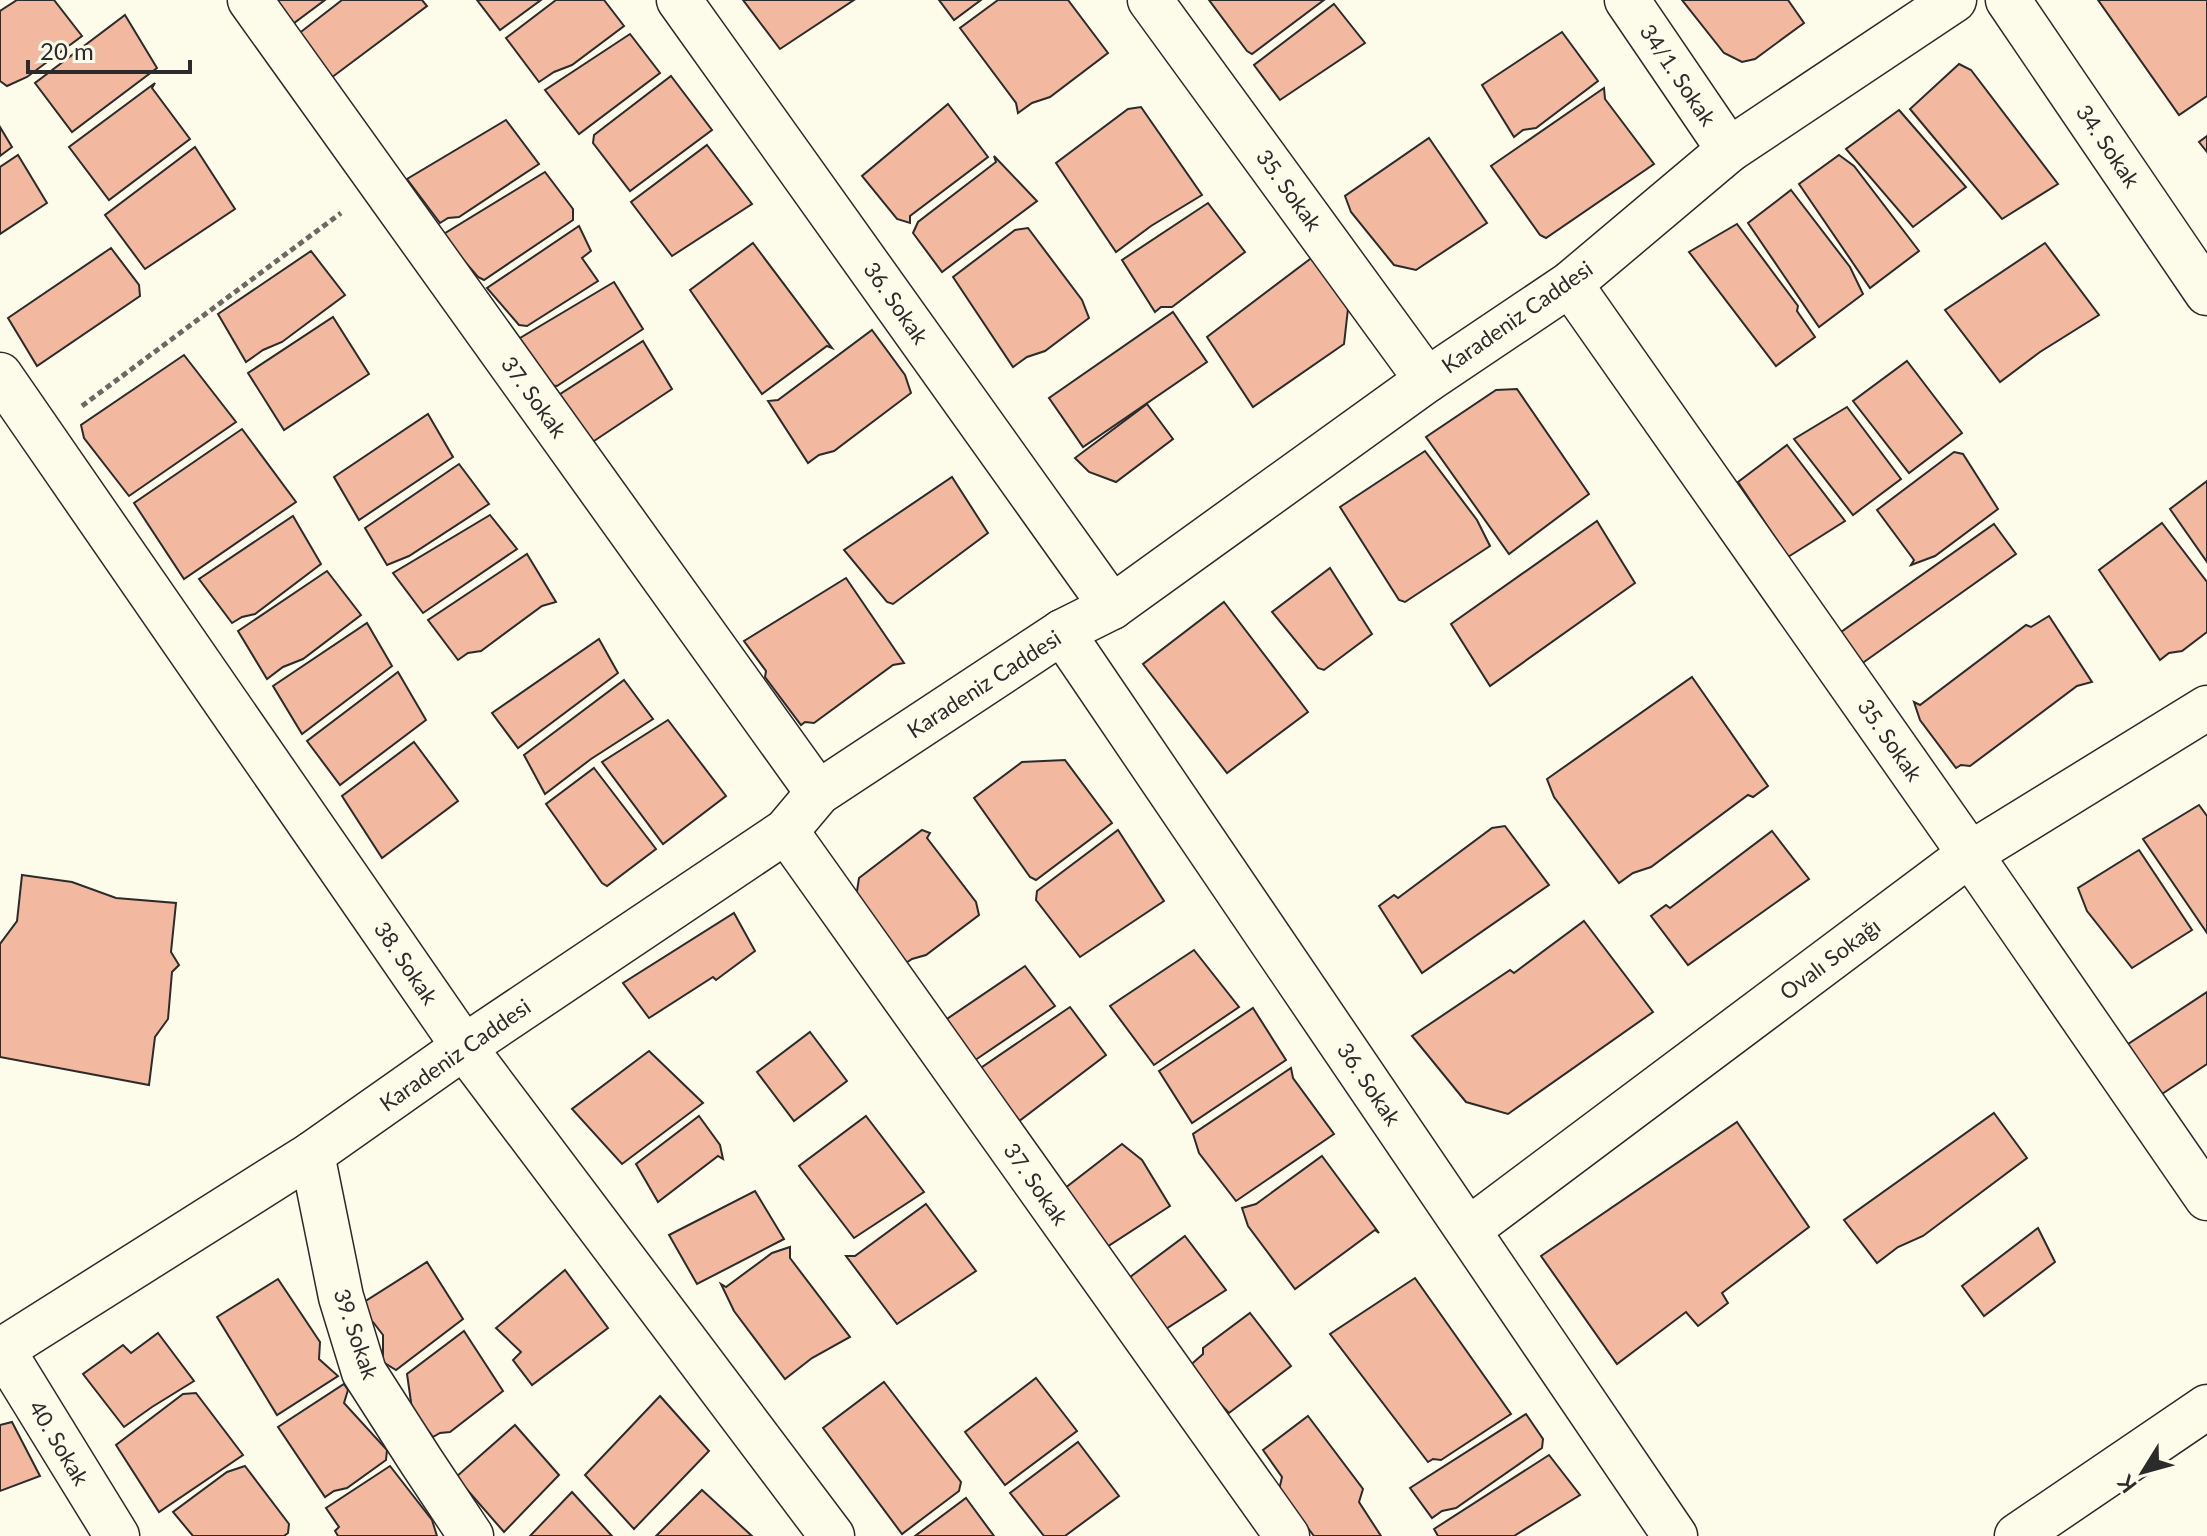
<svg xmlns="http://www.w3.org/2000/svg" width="2207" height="1536" font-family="Lato,sans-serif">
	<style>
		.building { fill: #f2b8a0; stroke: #2b2b2b; stroke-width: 2 }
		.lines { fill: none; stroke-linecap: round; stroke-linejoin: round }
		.street-casing { stroke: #2b2b2b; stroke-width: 47 }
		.path { stroke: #6a6964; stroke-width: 5; stroke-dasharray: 6 4; stroke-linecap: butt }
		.street { stroke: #fdfbea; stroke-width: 44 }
		.labels { text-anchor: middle; stroke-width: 6; stroke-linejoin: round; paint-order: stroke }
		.street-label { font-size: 22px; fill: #2b2b2b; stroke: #fdfbea }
	</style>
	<rect width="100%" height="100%" fill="#fdfbea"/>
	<g class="building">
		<polygon points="17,0 54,0 82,36 27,77 7,86 0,81 0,11"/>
		<polygon points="264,0 325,0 286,29"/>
		<polygon points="342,0 422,0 427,6 331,78 293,38"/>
		<polygon points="477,0 541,0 500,30"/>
		<polygon points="556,0 604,0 624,26 572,65 554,72 539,82 506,38"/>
		<polygon points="743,0 854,0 780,49"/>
		<polygon points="939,0 981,0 954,20"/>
		<polygon points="998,0 1068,0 1108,53 1050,97 1032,103 1018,113 1016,103 960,28"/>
		<polygon points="1209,0 1324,0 1252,54 1247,51"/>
		<polygon points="1682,0 1788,0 1804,23 1755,59 1742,62 1724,53"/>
		<polygon points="2098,0 2207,0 2207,96 2179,115"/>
		<polygon points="1334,4 1365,43 1280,100 1254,65"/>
		<polygon points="125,15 157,68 72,132 35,83"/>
		<polygon points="1562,32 1598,81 1536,128 1523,130 1514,137 1482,85"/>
		<polygon points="630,34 660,73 579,134 545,90"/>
		<polygon points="1959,64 1971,70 2058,184 2002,219 1910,109"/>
		<polygon points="671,76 712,130 630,191 593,143 594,135"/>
		<polygon points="155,83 152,88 190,139 109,200 69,147"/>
		<polygon points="1604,88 1605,99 1654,164 1546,238 1540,235 1491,166"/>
		<polygon points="948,104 988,157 910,216 910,223 897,219 862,176"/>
		<polygon points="1141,107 1202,195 1151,226 1116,252 1056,163 1128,109"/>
		<polygon points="1899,110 1966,187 1913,227 1846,149"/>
		<polygon points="506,120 539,164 459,217 448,218 440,223 407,179"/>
		<polygon points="0,127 12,147 0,156"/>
		<polygon points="2207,136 2207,152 2199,142"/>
		<polygon points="1429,138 1487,223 1416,270 1394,265 1351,212 1345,196"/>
		<polygon points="707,145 752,204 672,256 631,202"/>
		<polygon points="195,147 235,209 145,269 105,215"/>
		<polygon points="18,155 47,203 0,234 0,167"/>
		<polygon points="1839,155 1854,166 1919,251 1870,288 1799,184"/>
		<polygon points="994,156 1037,201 942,272 913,233 918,222 996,162"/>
		<polygon points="545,172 573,209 573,220 484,280 478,277 442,235"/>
		<polygon points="1791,190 1850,267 1863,294 1819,327 1748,223"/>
		<polygon points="1208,203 1245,252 1172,307 1161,307 1155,312 1122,260"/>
		<polygon points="1737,224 1798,306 1797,311 1815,337 1776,366 1689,252"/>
		<polygon points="579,226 591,251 582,258 598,281 527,326 519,325 487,288"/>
		<polygon points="1028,228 1082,300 1089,318 1045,351 1027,357 1013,367 953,277 1015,230"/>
		<polygon points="753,243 832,348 827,346 762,394 690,290"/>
		<polygon points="2045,243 2099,315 2040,352 2000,382 1945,310"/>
		<polygon points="111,248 139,285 140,296 37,366 8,318"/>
		<polygon points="1322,250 1350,291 1344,344 1253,407 1207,337"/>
		<polygon points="311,251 345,295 282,342 263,350 246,362 218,314"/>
		<polygon points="614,282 643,329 557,386 549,385 515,341"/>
		<polygon points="1173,312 1207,362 1083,447 1049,398"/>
		<polygon points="333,317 369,374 284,430 248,373"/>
		<polygon points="872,330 905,375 911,393 834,451 819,455 808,463 768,401 778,400"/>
		<polygon points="643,341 672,389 588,445 550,396 560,394"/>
		<polygon points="184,355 236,422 129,496 84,438 81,425"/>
		<polygon points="1907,361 1962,433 1909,473 1853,401"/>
		<polygon points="1517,389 1589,494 1509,554 1426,437 1496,390"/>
		<polygon points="1147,404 1173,439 1116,482 1089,472 1075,458"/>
		<polygon points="1847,407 1901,479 1853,515 1794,439"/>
		<polygon points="428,414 453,457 359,520 334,477"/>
		<polygon points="242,429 296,502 184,579 134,503"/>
		<polygon points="1787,445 1845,521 1788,557 1738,482"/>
		<polygon points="1425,451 1477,520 1490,546 1405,602 1399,600 1340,507"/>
		<polygon points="1954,452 1963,454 1998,509 1935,556 1911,565 1914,560 1877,510"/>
		<polygon points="459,464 489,504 409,556 387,565 365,528"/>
		<polygon points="952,477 988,533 893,604 887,602 844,550"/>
		<polygon points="2207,481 2207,562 2170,509"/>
		<polygon points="490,515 517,549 423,613 393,573"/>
		<polygon points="293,516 321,564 255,614 242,617 232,623 199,579"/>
		<polygon points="1597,521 1635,583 1490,686 1451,624"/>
		<polygon points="2162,523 2207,582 2207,632 2182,651 2169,653 2160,660 2099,570"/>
		<polygon points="1994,524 2016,554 1857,667 1834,637"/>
		<polygon points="527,554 556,602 542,606 481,651 468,653 458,660 428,620"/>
		<polygon points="1330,568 1372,634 1324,670 1318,668 1272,612"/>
		<polygon points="327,571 361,615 303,659 283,667 267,679 238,631"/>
		<polygon points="846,578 904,663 893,665 814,723 805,722 801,725 765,677 766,671 744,641"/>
		<polygon points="1224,602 1308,712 1227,773 1143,664"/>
		<polygon points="2049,616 2092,682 2077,686 1970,766 1961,765 1956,768 1920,720 1914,702 1920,705 2026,625 2031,627"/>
		<polygon points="367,623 392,666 302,734 273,686"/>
		<polygon points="599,639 618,673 518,748 492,713"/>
		<polygon points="398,672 426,720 340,785 307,741"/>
		<polygon points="1692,677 1768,786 1753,797 1748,795 1651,867 1633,873 1619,883 1554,797 1547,779"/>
		<polygon points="624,680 653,719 591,759 545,794 524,755"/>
		<polygon points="668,720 726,796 663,844 602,762"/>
		<polygon points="414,742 458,801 382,858 342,796"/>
		<polygon points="1065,760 1112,823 1036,880 1030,877 974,798 1022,762"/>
		<polygon points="594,768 656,849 607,886 602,883 546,804"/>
		<polygon points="2199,805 2207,816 2207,933 2143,839"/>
		<polygon points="1505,826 1549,885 1422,973 1379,906 1394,895 1398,898 1492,828"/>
		<polygon points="922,830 930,833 927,838 976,902 979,915 926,955 912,959 903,965 855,904 859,878"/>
		<polygon points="1118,830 1164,901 1080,957 1036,900 1037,891"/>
		<polygon points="1772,831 1809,879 1688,965 1651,916 1666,905 1670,908"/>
		<polygon points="2139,850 2192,930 2132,968 2087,911 2078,888"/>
		<polygon points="22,875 72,882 116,898 176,903 171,952 179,965 172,972 168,1019 155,1037 149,1085 0,1057 0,944 17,921"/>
		<polygon points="734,913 755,951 716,980 713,977 649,1018 623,983"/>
		<polygon points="1584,921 1653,1012 1508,1114 1466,1102 1412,1036 1510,970 1514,973"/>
		<polygon points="1194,950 1239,1007 1154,1065 1110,1006"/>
		<polygon points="1025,966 1055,1006 965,1067 935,1027"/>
		<polygon points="2207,992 2207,1064 2156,1098 2119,1050"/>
		<polygon points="1070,1007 1106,1055 1006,1131 966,1078"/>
		<polygon points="1253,1008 1286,1060 1192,1123 1159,1071"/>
		<polygon points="810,1032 847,1081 794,1121 757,1072"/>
		<polygon points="649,1051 703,1103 622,1164 572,1109"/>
		<polygon points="1291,1068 1293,1078 1334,1134 1236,1201 1199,1153 1193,1134"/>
		<polygon points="1994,1113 2027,1158 1923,1236 1898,1247 1877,1263 1844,1220"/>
		<polygon points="699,1116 720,1145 723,1159 718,1156 658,1202 636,1164"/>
		<polygon points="866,1116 924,1192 854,1238 799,1166"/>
		<polygon points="1737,1122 1809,1227 1722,1293 1728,1303 1698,1326 1686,1312 1617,1364 1541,1256"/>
		<polygon points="1122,1144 1142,1160 1170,1206 1099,1252 1060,1192"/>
		<polygon points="1322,1156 1379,1233 1375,1230 1295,1289 1248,1226 1242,1208 1256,1204"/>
		<polygon points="755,1191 784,1239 697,1284 669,1235"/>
		<polygon points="926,1204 976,1271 897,1324 846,1256 855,1256"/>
		<polygon points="2038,1228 2055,1262 1984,1316 1962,1286"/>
		<polygon points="1185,1236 1226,1290 1155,1336 1122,1283"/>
		<polygon points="790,1247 790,1258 850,1337 812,1358 785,1379 734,1311 721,1284 726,1287 772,1253"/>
		<polygon points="427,1262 463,1319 396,1370 383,1362 383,1335 373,1322 356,1317 361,1304"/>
		<polygon points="565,1270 608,1328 532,1385 513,1360 521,1352 496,1328"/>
		<polygon points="1415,1278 1511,1414 1441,1460 1433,1459 1428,1462 1330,1334"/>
		<polygon points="278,1279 320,1342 319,1359 338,1376 277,1415 217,1317"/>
		<polygon points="1250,1313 1291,1366 1229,1413 1187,1368 1203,1354 1203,1348"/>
		<polygon points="464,1331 503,1391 450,1432 440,1433 433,1437 412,1409 407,1374"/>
		<polygon points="158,1333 194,1381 152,1407 124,1427 83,1374 123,1345 131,1353"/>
		<polygon points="1036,1378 1077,1431 1005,1485 965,1432"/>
		<polygon points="884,1382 961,1482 959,1491 902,1534 823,1428"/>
		<polygon points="344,1384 348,1390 344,1403 387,1450 386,1460 347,1488 334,1491 325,1497 278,1427"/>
		<polygon points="196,1393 243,1455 159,1512 116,1445 183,1394"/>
		<polygon points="660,1396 709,1451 634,1529 585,1475"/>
		<polygon points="1526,1414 1543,1439 1542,1448 1456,1508 1442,1511 1432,1518 1410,1488"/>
		<polygon points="1308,1416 1363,1489 1359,1502 1381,1536 1314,1536 1279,1490 1282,1477 1263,1450"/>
		<polygon points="12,1422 40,1476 0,1491 0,1425"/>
		<polygon points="515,1425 559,1475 504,1532 456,1477"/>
		<polygon points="1078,1442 1119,1496 1065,1536 1044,1536 1010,1493"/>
		<polygon points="1549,1455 1580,1495 1514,1536 1438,1536 1434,1529"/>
		<polygon points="245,1466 289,1524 288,1533 284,1536 193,1536 173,1512 227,1472"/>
		<polygon points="390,1466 432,1520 437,1536 338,1536 335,1531 339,1527 326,1508"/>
		<polygon points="702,1490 752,1536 656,1536"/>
		<polygon points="572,1492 612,1536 530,1536"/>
		<polygon points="966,1498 994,1536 915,1536"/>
	</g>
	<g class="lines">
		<g class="street-casing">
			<g id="street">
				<polyline points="250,0 818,793"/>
				<polyline points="679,0 1112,607"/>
				<polyline points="1150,0 1427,380"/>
				<polyline points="1627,0 1729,150"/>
				<polyline points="2008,0 2207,293"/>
				<polyline points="1570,284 1970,854 2207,1198"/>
				<polyline points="0,375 464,1047 832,1536"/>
				<polyline points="1062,632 1675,1536"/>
				<polyline points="786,831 1287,1536"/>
				<polyline points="312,1154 341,1297 364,1372 421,1461 471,1536"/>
				<polyline points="1468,1230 1970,854 2207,708"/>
				<polyline points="2,1349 117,1536"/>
				<polyline points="0,1351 312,1154 464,1047 786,831 818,793 1062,632 1112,607 1427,380 1570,284 1729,150 1954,0"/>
				<polyline points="2017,1536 2207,1407"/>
			</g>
		</g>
		<polyline class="path" points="82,406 341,213"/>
		<use href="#street" class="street"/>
	</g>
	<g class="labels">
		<g class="street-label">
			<text transform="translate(1678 75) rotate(56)" y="8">34/1. Sokak</text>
			<text transform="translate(2108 146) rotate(56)" y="8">34. Sokak</text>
			<text transform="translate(1289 190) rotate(54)" y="8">35. Sokak</text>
			<text transform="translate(896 303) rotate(55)" y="8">36. Sokak</text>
			<text transform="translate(1517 317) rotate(-35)" y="8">Karadeniz Caddesi</text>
			<text transform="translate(534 397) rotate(54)" y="8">37. Sokak</text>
			<text transform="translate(984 684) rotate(-33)" y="8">Karadeniz Caddesi</text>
			<text transform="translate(1890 740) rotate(55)" y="8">35. Sokak</text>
			<text transform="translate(1830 959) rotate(-37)" y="8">Ovalı Sokağı</text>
			<text transform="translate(406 963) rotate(56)" y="8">38. Sokak</text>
			<text transform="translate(455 1055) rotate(-35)" y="8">Karadeniz Caddesi</text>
			<text transform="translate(1369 1084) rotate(56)" y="8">36. Sokak</text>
			<text transform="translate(1036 1184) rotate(55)" y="8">37. Sokak</text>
			<text transform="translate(356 1334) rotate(71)" y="8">39. Sokak</text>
			<text transform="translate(59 1443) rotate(59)" y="8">40. Sokak</text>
		</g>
	</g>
	<g transform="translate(2143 1472) rotate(233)" stroke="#fdfbea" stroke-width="6" paint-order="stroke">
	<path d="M0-6L14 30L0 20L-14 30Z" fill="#2b2b2b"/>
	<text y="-12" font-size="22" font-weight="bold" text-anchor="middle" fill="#2b2b2b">K</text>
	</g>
	<path d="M28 60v12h162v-12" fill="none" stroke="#2b2b2b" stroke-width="4"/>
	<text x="40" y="60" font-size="24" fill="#2b2b2b" stroke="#fdfbea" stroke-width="6" paint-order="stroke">20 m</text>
</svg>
